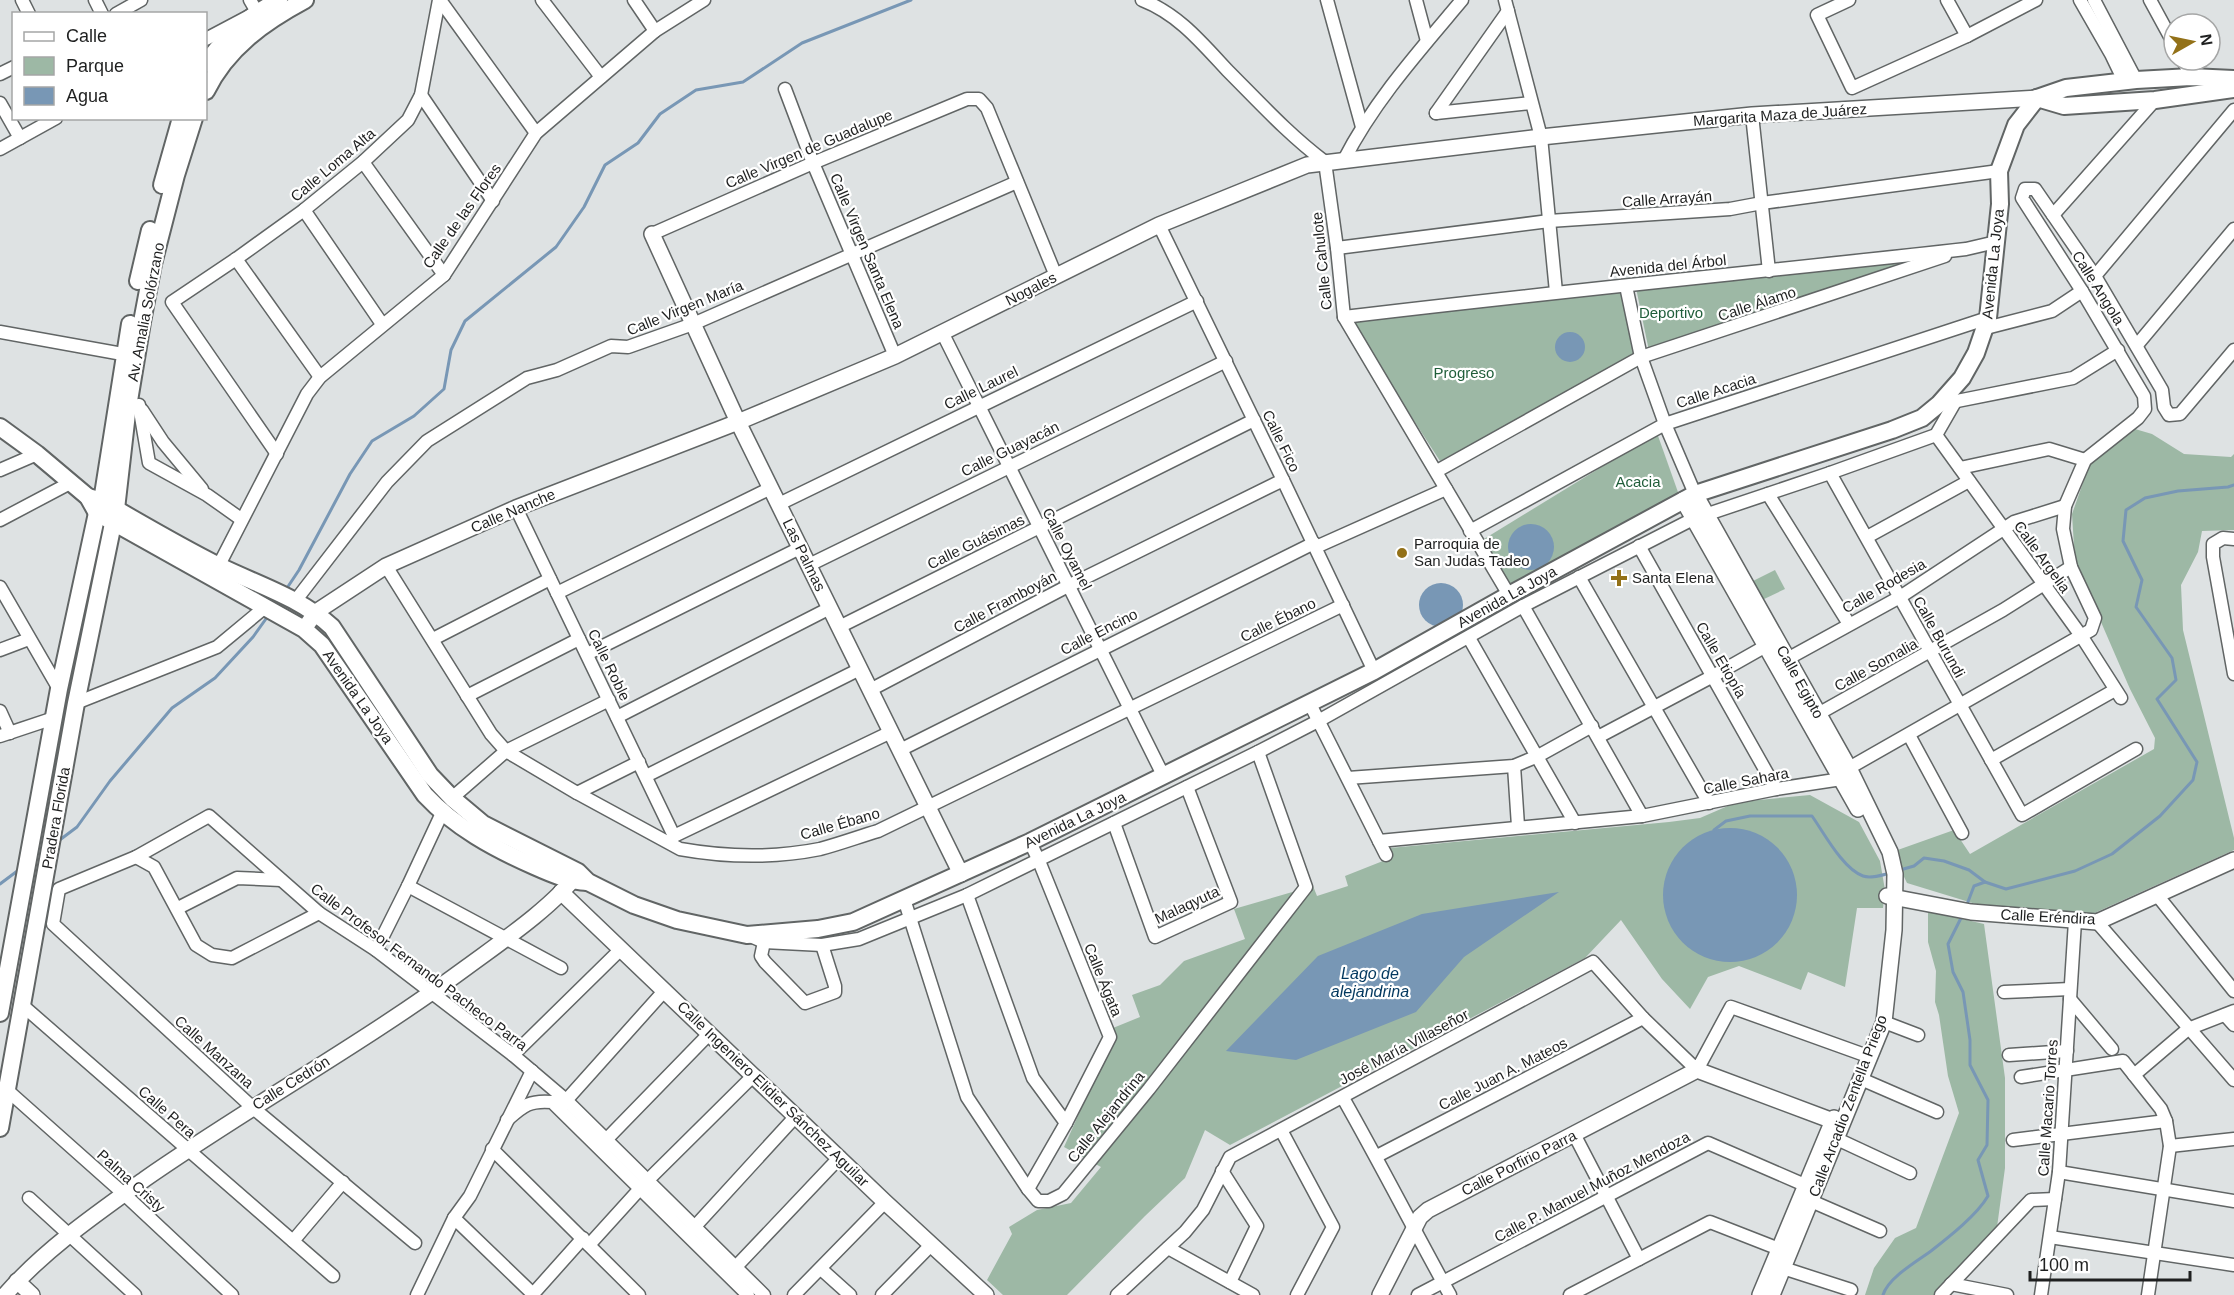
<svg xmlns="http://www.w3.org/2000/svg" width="2234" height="1295" font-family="Helvetica,sans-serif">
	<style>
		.green { fill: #9db8a5 }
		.water { fill: #7897b5 }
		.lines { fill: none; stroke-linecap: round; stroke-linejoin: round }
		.stream { stroke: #7897b5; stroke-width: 3 }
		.minor-casing { stroke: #616565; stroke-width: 15 }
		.tertiary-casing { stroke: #616565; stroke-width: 18 }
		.secondary-casing { stroke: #616565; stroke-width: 20 }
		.minor { stroke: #fff; stroke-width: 12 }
		.tertiary { stroke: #fff; stroke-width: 15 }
		.secondary { stroke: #fff; stroke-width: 16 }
		.poi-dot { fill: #937118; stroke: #fff; stroke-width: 2 }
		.labels { text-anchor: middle; stroke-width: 4.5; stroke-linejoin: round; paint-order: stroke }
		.street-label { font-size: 15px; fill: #1f2020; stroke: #fff }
		.park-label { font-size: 15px; fill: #205e3a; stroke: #fff }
		.poi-label { font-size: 15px; fill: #1f2020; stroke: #fff; text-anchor: start }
		.water-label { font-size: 16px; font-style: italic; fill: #03385f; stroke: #fff }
	</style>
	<rect width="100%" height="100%" fill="#dee2e3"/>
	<g class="green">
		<polygon points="1946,253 1649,351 1636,288"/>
		<polygon points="1623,290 1635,357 1440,461 1347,317"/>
		<polygon points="2135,429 2152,434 2184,454 2231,457 2234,454 2234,530 2202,531 2198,552 2181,585 2183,630 2234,838 2234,850 2090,915 1992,909 1907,883 1892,852 1954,830 1970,854 2154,749 2155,738 2130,689 2075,562 2072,514 2090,463"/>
		<polygon points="1657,433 1679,495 1513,589 1484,539"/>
		<polygon points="1775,570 1785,589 1762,600 1753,581"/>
		<polygon points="1810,795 1859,822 1880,861 1885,890 1883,908 1857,908 1845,987 1808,972 1801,990 1739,966 1708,977 1690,1009 1662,979 1621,920 1585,958 1230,1145 1205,1130 1185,1178 1145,1216 1067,1295 1003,1295 987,1280 1012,1234 1009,1227 1037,1210 1071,1203 1101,1167 1064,1147 1108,1049 1113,1028 1140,1017 1132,995 1160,985 1184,961 1245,939 1234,909 1313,886 1317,896 1348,886 1345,876 1393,857 1390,848 1669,822 1700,818 1737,802"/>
		<polygon points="1928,911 1984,924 2005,1078 2005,1168 1995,1242 1951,1295 1865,1295 1874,1268 1895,1238 1916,1228 1959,1113 1948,1076 1939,1015 1935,1002 1936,971 1928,942"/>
	</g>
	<g class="water">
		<circle cx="1570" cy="347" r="15"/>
		<circle cx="1531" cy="547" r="23"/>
		<circle cx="1441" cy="605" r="22"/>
		<circle cx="1730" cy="895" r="67"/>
		<polygon points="1559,892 1464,957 1416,1012 1296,1060 1226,1051 1318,956 1422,914"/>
	</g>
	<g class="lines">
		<g class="stream">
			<polyline points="285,591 299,570 350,474 372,441 414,416 444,389 451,350 465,321 556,247 584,207 605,165 638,143 660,114 696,90 743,82 802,43 911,0"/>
			<path d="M1714 830 1726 821 1750 816H1812C1824 833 1843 869 1863 876 1871 879 1882 875 1891 873"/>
			<polyline points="57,842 77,827 110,781 172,708 215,678 253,637 268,616"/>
			<polyline points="1900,870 1914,866 1924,858 1944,861 1969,870 1985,882 2006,889 2075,871 2112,854 2160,816 2193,780 2197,762 2157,699 2176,680 2172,658 2136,607 2142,580 2123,541 2126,510 2145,498 2178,491 2228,487 2234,485"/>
			<polyline points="0,884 20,869"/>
			<polyline points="1966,907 1974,886 1985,882"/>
			<path d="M1883 1295C1888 1278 1917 1261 1931 1251 1949 1237 1977 1215 1988 1196L1978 1160 1987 1145 1988 1100 1970 1065V1040L1963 992 1953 972 1948 944 1962 916"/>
		</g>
		<g class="minor-casing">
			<g id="minor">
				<polyline points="22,0 29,14"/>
				<polyline points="95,0 102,14"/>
				<polyline points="440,0 536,133"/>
				<polyline points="542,0 601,77"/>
				<polyline points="634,0 655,31"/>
				<path d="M1142 0C1178 14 1201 42 1227 70 1260 103 1288 134 1325 162L1337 248 1344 317 1509 595"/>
				<polyline points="1327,0 1362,127"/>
				<polyline points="1416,0 1427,41"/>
				<polyline points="1505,0 1541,137 1556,292"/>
				<polyline points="1849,0 1817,15 1852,88 1967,36 2036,0"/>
				<polyline points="1947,0 1967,36"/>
				<polyline points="2080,0 2111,54 2124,81"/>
				<polyline points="2094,0 2136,80"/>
				<polyline points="2150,0 2174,44"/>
				<polyline points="116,14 141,0"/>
				<polyline points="206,39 257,12 250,0"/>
				<polyline points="2183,60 2191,77"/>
				<polyline points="0,74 14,67"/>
				<polyline points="785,89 813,163 895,356"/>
				<polyline points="421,95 493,201"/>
				<polyline points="0,103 20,138"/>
				<polyline points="1436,113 1508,11"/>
				<polyline points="1436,113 1531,103"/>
				<polyline points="1752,115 1769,271"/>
				<polyline points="0,149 56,118"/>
				<path d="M1344 160C1374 101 1420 50 1462 0"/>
				<polyline points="363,162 444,275"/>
				<polyline points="304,210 382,324"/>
				<polyline points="2053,215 2155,100"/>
				<polyline points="1159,225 1283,480 1374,671"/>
				<polyline points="652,234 813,163 967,99 979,99 987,108 1056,276"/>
				<polyline points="1337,248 1549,221 1730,209 1762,203 1999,171"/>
				<polyline points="236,259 320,377"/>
				<polyline points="2095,276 2234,110"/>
				<polyline points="1626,286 1641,357 1665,424 1695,494"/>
				<path d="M1344 317C1551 292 1759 272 1966 249L1996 242"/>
				<polyline points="1986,328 2052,311 2082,291"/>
				<polyline points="0,332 117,353"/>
				<polyline points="943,334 1164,777"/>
				<polyline points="2137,345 2234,229"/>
				<polyline points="1947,403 2073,378 2118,350"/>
				<polyline points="139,405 149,463 207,495 241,519"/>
				<polyline points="142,410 163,442 202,489"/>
				<polyline points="1936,435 2082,637 2121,698"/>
				<polyline points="277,454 172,302 236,259 304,210 363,162 408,120 421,95 439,0"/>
				<polyline points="1960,468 2049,449 2085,460"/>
				<polyline points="0,470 37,454"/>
				<polyline points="1437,471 1641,357 1945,256"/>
				<polyline points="1830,473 2022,815 2136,749"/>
				<polyline points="1768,494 1849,624"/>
				<polyline points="779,504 1197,301"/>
				<polyline points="516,508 674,836"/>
				<polyline points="0,520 70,483"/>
				<polyline points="1470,531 1665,424 1988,318"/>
				<polyline points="1867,537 1969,481"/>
				<polyline points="2234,539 2223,538 2213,544 2213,557 2234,674"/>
				<polyline points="1639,546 1776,789"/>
				<polyline points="1316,547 1446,489"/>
				<polyline points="219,565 307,394 320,377 444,275 536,133 655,31 704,0"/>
				<polyline points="809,565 1226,361"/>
				<path d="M386 566 491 734 506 751 577 793 680 849C725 857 775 858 820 849 839 844 858 837 878 831L1343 605"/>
				<polyline points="1579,577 1709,803"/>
				<polyline points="0,587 59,689"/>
				<polyline points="557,593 771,488"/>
				<polyline points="296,600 387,482 427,441 527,378 557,370 611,346 628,347 693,324 1017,182"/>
				<polyline points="1523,606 1642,816"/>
				<polyline points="839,627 1254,420"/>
				<polyline points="1469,638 1575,823"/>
				<polyline points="433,639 550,579"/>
				<polyline points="0,650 29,639"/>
				<polyline points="587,654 800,548"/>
				<polyline points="1780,663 1900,597 2014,522 2065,506"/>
				<polyline points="870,690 1068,586 1283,480"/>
				<polyline points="467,696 579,639"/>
				<polyline points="76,703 217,647 264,608"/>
				<polyline points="1310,704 1386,855"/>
				<polyline points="0,711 10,733"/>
				<polyline points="1818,714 2003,610 2071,567"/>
				<polyline points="617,717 830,608"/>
				<polyline points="1909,735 1962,833"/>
				<polyline points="0,736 54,718"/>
				<polyline points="1598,737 1713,676 1773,642"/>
				<polyline points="900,750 1314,543"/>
				<polyline points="1991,760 2115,690"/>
				<polyline points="1514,766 1518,826"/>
				<polyline points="646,776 860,669"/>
				<polyline points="1348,778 1514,766 1538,756 1592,726"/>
				<polyline points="577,793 639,762"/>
				<polyline points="452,798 506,751 609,700"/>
				<polyline points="1114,823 1155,937 1231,902 1187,787"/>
				<polyline points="1379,841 1642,816 1776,789 1835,780 1841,777 1849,768 2091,630 2095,618 2071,567 2063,529 2065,506 2085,460 2138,418 2145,409 2144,396 2082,291 2022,198 2025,189 2035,189 2095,276 2162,390 2164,407 2169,415 2180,414 2234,350"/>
				<polyline points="670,842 674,836 891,732"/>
				<polyline points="136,857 154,867 196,945 212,955 232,958 319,913"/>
				<polyline points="408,886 561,968"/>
				<polyline points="967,895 1033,1078 1066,1123"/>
				<polyline points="2157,895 2234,991"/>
				<polyline points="904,899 967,1097 1028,1189 1038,1201 1049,1201 1063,1194 1149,1089 1306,887 1258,752"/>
				<polyline points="178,908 237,878 281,880"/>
				<polyline points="2097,922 2234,1080"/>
				<polyline points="748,935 764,942 822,945 859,939 967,895 1258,752 1320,720 1523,606 1693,519 1830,473 1936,435 1955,402"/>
				<polyline points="764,942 761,956 765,962 805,1003 835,992 835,986 822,945"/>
				<polyline points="376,950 408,886 442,813"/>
				<polyline points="2004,992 2070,989"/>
				<polyline points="2070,999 2112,1049"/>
				<polyline points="22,1005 333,1276"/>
				<polyline points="2225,1015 2234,1025"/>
				<polyline points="1884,1022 1918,1035"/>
				<polyline points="513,1055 621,949"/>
				<polyline points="2009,1055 2067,1051"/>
				<polyline points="2134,1075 2188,1029 2234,1011"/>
				<polyline points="2021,1077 2123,1061 2161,1109 2166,1121 2170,1146 2148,1295"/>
				<polyline points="1861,1079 1937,1112"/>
				<polyline points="7,1090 124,1194 232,1295"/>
				<path d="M1343 1098C1380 1163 1414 1230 1450 1295"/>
				<polyline points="562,1105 665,990"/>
				<path d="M507 1120C523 1106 529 1100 552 1102L748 1295"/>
				<polyline points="1281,1130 1333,1227 1297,1295"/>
				<polyline points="1574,1134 1639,1259"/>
				<polyline points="1837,1139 1910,1173"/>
				<polyline points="2013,1140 2166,1121"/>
				<polyline points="600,1146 710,1033"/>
				<polyline points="2170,1146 2234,1139"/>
				<polyline points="492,1149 639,1295"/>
				<polyline points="1377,1156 1643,1018"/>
				<polyline points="1222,1171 1257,1226 1230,1282"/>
				<polyline points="2059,1172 2234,1201"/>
				<polyline points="1028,1189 1066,1123 1110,1037 1039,861 1030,842"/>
				<polyline points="29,1198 135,1295"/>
				<polyline points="1811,1201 1880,1231"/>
				<polyline points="454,1218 534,1295"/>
				<polyline points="689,1233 796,1116"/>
				<polyline points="2050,1237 2234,1265"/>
				<polyline points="293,1241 343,1182"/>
				<polyline points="415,1243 252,1107 53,924 59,889 136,857 209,816 319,913 376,950 513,1055 566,1100 764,1295"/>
				<polyline points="589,1245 647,1181 754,1075"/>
				<polyline points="1168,1248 1253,1295"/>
				<polyline points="1783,1268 1851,1290"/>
				<polyline points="821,1269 850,1295"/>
				<polyline points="731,1272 840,1157"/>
				<polyline points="1951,1284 2007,1295"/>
				<polyline points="533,1294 583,1238"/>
				<polyline points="417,1295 454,1218 470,1196 532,1071"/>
				<polyline points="794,1295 885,1202"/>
				<polyline points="882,1295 931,1245"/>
				<polyline points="1117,1295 1185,1232 1203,1210 1230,1157 1593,962 1643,1018 1697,1070 1731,1007 1862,1054"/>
				<polyline points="1418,1295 1708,1143 1814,1189"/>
				<polyline points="1570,1295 1710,1222 1779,1249"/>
				<polyline points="1941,1295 2031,1200 2055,1199"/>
				<polyline points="2041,1295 2059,1172 2075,921"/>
			</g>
		</g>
		<g class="tertiary-casing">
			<g id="tertiary">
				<polyline points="652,234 738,422 961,874"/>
				<polyline points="1695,494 1849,768 1890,852 1895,874 1894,930 1884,1022 1772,1295"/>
				<polyline points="1683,500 1858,809"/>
				<polyline points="304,629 316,612 386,566 516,508 738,422 895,356 1159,225 1307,165 1541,137 1752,115 2037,98"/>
				<polyline points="561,892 885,1202 986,1295"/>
				<polyline points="1887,896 1971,912 2097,922 2234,860"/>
				<polyline points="17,1281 32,1295"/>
				<path d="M5 1295C44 1250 96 1214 145 1179 250 1106 364 1043 467 967 501 942 554 906 578 873"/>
				<polyline points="1380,1295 1420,1217 1428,1210 1697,1070 1833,1121"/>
				<polyline points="1760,1295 1834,1118"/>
			</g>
		</g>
		<g class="secondary-casing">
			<g id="secondary">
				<path d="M206 64C224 37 249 16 279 0"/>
				<path d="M206 91C227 48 264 22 305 0"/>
				<polyline points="2037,98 2064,106 2155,100 2234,89"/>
				<polyline points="162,185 181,118"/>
				<polyline points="138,281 150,230"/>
				<path d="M0 427 37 454 88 497 97 513 304 629 322 645 425 795C455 827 493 848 534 866 552 874 568 881 588 882"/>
				<path d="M88 497 102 501C140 523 179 546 219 566 258 585 299 597 332 627L430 775 452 798 483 824 578 872 588 882 634 905 677 920 747 935 818 929 853 922 1030 842 1374 671 1509 595 1695 494 1892 430 1922 418 1939 404 1962 378 1976 353 1988 318 2000 204 1999 171 2016 125 2037 98 2066 88 2136 80 2191 77 2234 79"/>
				<polyline points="0,1013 59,689 97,513 102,501 130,324"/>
				<polyline points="0,1128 76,703 116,509 127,413 142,322 153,264 176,175 194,118"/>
			</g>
		</g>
		<use href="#minor" class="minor"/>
		<use href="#tertiary" class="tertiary"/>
		<use href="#secondary" class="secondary"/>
	</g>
	<g class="poi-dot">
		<circle cx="1402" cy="553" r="6"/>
		<path d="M1616 569h6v6h6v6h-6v6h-6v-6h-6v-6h6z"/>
	</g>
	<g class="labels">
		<g class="street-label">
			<text transform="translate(1780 115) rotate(-4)" y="5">Margarita Maza de Juárez</text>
			<text transform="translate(809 149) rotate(-23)" y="5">Calle Virgen de Guadalupe</text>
			<text transform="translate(333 165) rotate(-40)" y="5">Calle Loma Alta</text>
			<text transform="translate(1667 199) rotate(-4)" y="5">Calle Arrayán</text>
			<text transform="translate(462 216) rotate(-55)" y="5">Calle de las Flores</text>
			<text transform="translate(867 251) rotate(67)" y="5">Calle Virgen Santa Elena</text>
			<text transform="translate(1322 261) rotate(-96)" y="5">Calle Cahulote</text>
			<text transform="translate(1993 264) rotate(-84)" y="5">Avenida La Joya</text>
			<text transform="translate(1668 266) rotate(-6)" y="5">Avenida del Árbol</text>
			<text transform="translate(2098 288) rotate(58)" y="5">Calle Angola</text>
			<text transform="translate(1031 289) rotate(-27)" y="5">Nogales</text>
			<text transform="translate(1757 304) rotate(-18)" y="5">Calle Álamo</text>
			<text transform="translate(685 308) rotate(-22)" y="5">Calle Virgen María</text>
			<text transform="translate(146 312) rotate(-79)" y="5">Av. Amalia Solórzano</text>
			<text transform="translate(981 388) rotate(-26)" y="5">Calle Laurel</text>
			<text transform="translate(1716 391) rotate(-18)" y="5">Calle Acacia</text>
			<text transform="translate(1281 441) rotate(64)" y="5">Calle Fico</text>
			<text transform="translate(1010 449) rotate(-26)" y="5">Calle Guayacán</text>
			<text transform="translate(513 511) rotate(-23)" y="5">Calle Nanche</text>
			<text transform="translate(976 542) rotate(-26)" y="5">Calle Guásimas</text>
			<text transform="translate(1067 549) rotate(63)" y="5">Calle Oyamel</text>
			<text transform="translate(804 555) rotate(64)" y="5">Las Palmas</text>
			<text transform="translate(2042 557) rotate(54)" y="5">Calle Argelia</text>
			<text transform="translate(1884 586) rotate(-30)" y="5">Calle Rodesia</text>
			<text transform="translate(1507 597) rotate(-29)" y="5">Avenida La Joya</text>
			<text transform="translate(1005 602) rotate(-28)" y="5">Calle Framboyán</text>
			<text transform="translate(1278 620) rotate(-26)" y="5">Calle Ébano</text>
			<text transform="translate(1099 632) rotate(-27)" y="5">Calle Encino</text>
			<text transform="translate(1939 637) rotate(61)" y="5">Calle Burundi</text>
			<text transform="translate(1721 660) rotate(60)" y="5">Calle Etiopía</text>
			<text transform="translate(609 665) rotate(64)" y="5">Calle Roble</text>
			<text transform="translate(1876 665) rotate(-29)" y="5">Calle Somalia</text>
			<text transform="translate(1800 682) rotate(61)" y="5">Calle Egipto</text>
			<text transform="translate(358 697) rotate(55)" y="5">Avenida La Joya</text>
			<text transform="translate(1746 781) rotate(-11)" y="5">Calle Sahara</text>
			<text transform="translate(56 818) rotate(-80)" y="5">Pradera Florida</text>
			<text transform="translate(1075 820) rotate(-26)" y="5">Avenida La Joya</text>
			<text transform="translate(840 824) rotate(-16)" y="5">Calle Ébano</text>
			<text transform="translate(1187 905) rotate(-25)" y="5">Malaqyuta</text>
			<text transform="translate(2048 917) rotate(3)" y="5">Calle Eréndira</text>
			<text transform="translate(419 967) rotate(37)" y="5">Calle Profesor Fernando Pacheco Parra</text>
			<text transform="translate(1103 980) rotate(68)" y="5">Calle Ágata</text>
			<text transform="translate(1404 1047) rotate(-28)" y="5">José María Villaseñor</text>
			<text transform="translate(214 1052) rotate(42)" y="5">Calle Manzana</text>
			<text transform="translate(1503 1074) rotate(-27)" y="5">Calle Juan A. Mateos</text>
			<text transform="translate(291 1083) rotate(-32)" y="5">Calle Cedrón</text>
			<text transform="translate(773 1094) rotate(44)" y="5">Calle Ingeniero Elidier Sánchez Aguilar</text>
			<text transform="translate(1848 1106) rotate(-69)" y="5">Calle Arcadio Zentella Priego</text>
			<text transform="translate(2048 1108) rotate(-86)" y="5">Calle Macario Torres</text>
			<text transform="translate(167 1112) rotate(41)" y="5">Calle Pera</text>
			<text transform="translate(1106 1117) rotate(-51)" y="5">Calle Alejandrina</text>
			<text transform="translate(1519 1163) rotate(-27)" y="5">Calle Porfirio Parra</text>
			<text transform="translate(131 1181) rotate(42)" y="5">Palma Cristy</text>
			<text transform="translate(1592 1187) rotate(-28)" y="5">Calle P. Manuel Muñoz Mendoza</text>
		</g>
		<g class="park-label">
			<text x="1671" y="318">Deportivo</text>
			<text x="1464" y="378">Progreso</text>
			<text x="1638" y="487">Acacia</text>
		</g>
		<g class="poi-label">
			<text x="1414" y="549">Parroquia de<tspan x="1414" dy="17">San Judas Tadeo</tspan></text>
			<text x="1632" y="583">Santa Elena</text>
		</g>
		<g class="water-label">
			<text x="1370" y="979">Lago de<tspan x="1370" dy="18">alejandrina</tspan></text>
		</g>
	</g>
	<rect x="12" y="12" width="195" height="108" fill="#ffffff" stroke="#a5a6a6" stroke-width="1.5"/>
	<rect x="24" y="32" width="30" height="9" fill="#ffffff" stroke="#a5a6a6" stroke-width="1.5"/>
	<text x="66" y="42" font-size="18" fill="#1f2020">Calle</text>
	<rect x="24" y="57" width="30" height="18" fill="#9db8a5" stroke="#a5a6a6" stroke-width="1.5"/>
	<text x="66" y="72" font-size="18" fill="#1f2020">Parque</text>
	<rect x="24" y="87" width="30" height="18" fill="#7897b5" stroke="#a5a6a6" stroke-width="1.5"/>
	<text x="66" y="102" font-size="18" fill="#1f2020">Agua</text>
	<g transform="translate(2192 42) rotate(81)"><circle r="28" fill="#ffffff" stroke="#a5a6a6" stroke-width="1.5"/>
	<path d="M0-4.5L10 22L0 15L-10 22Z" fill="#937118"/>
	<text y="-9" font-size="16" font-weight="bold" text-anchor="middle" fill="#1f2020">N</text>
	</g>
	<path d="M2030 1271v9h160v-9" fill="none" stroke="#1f2020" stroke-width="3"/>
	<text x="2039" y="1271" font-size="18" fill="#1f2020" stroke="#ffffff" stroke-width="4.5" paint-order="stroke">100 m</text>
</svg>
